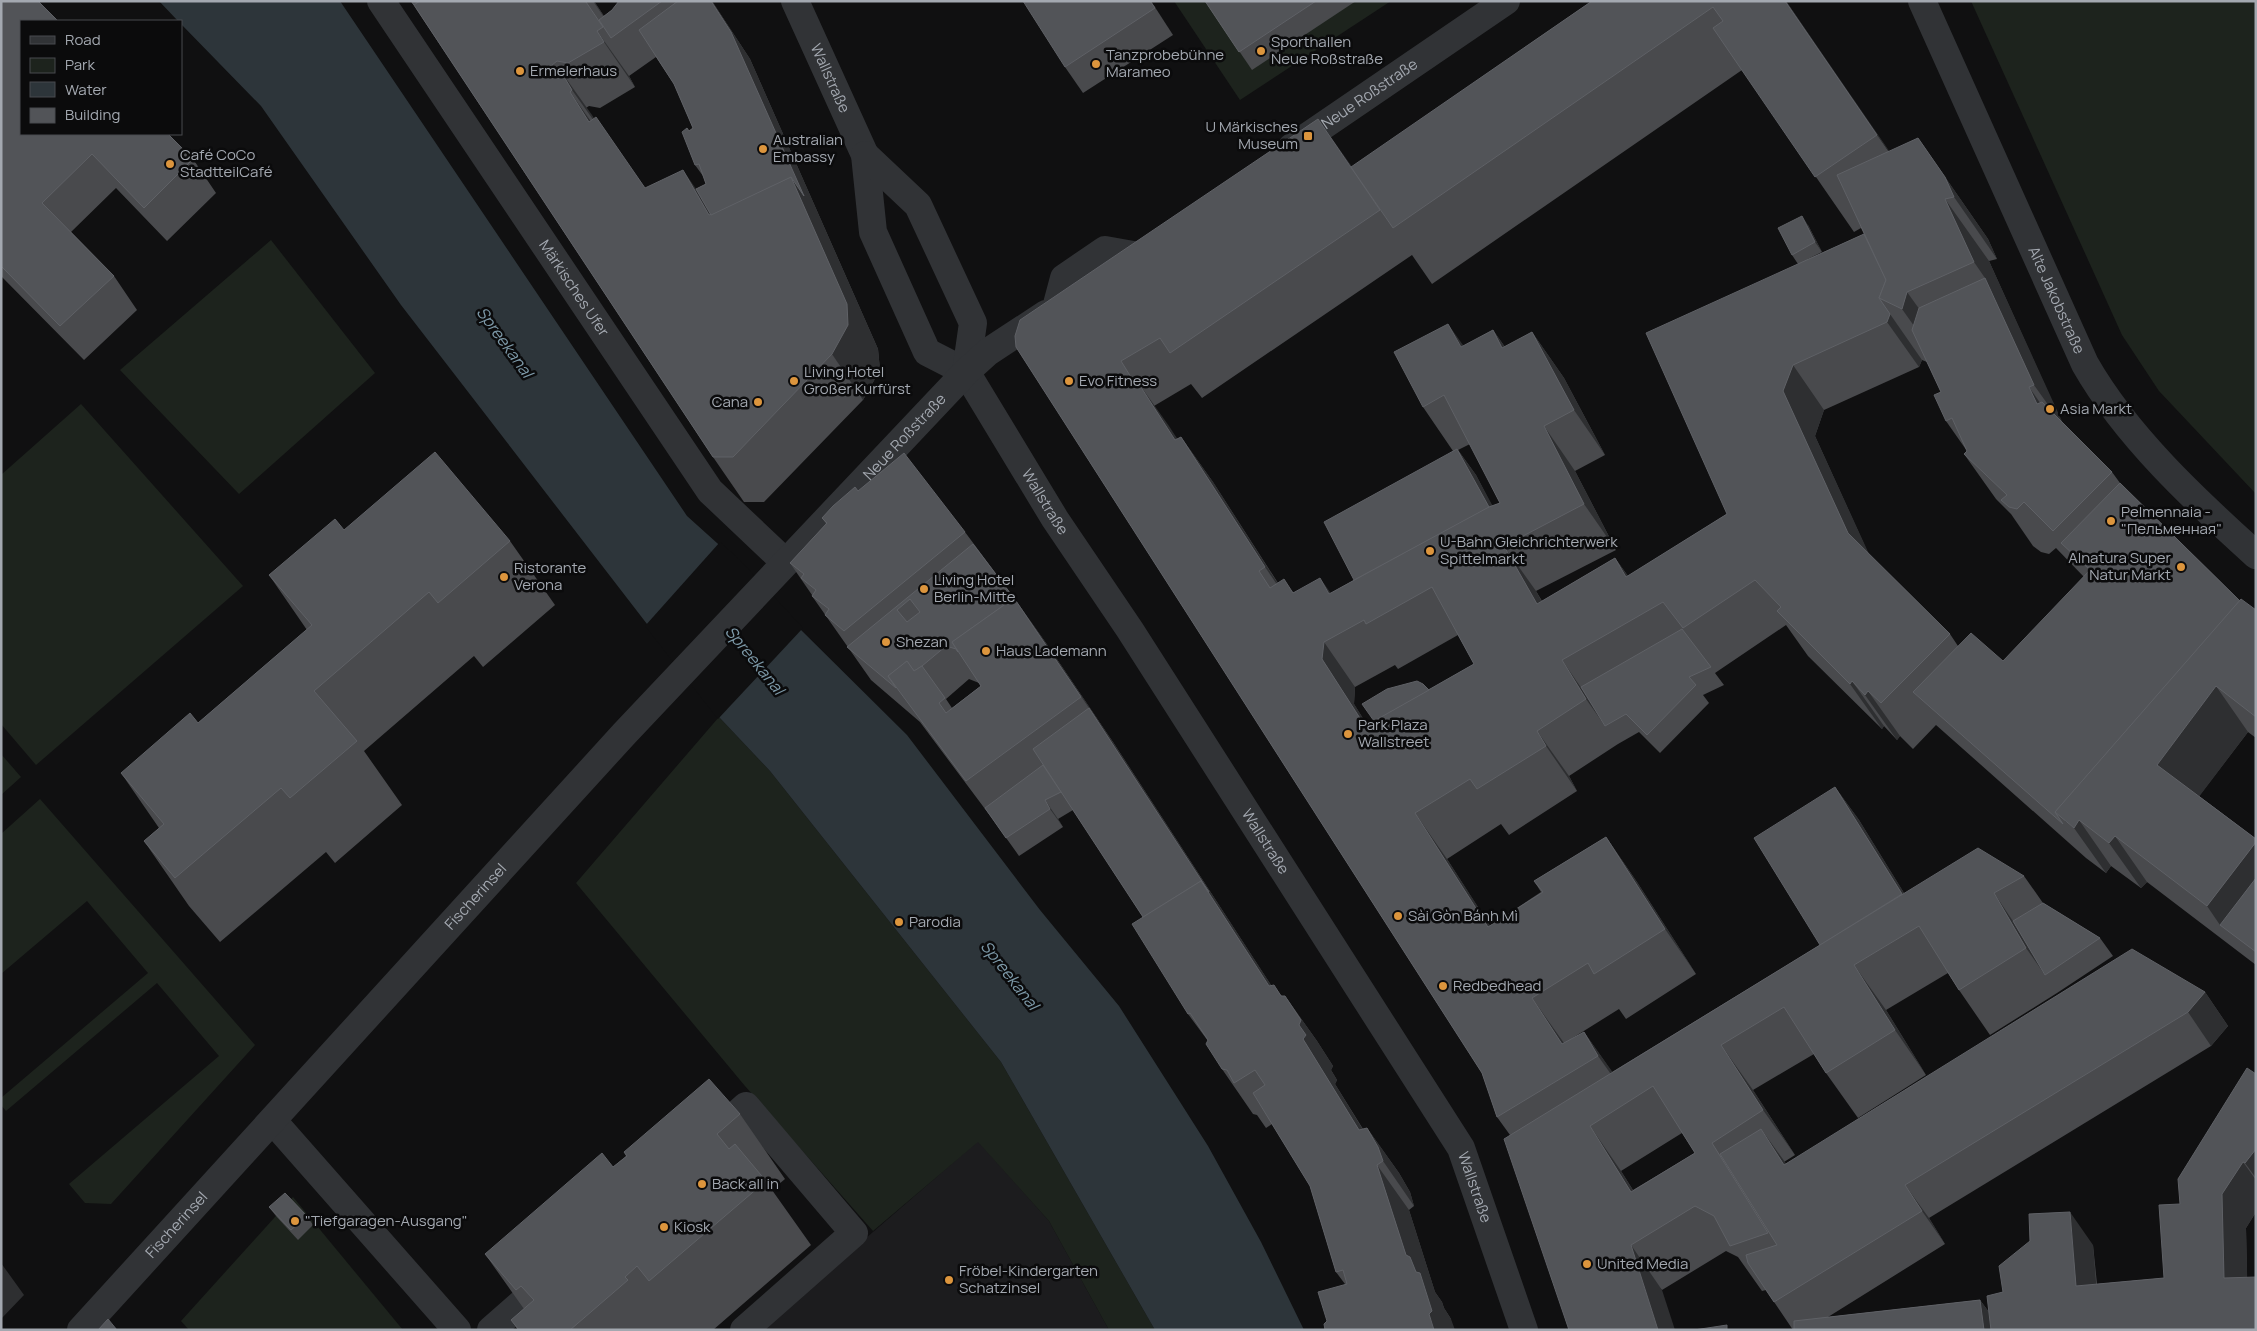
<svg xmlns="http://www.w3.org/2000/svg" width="2257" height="1331" font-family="Manrope,sans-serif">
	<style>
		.built { fill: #1c1c1e }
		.green { fill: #1d231d }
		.water { fill: #2d353a }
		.pier { fill: #101011 }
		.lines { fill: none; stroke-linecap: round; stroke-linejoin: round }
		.minor { stroke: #313336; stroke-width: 28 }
		.wall { fill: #494a4d; fill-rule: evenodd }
		.shaded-wall { fill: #2e2f31 }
		.building { fill: #525458; stroke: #5f6166; fill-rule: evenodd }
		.poi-dot { fill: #dc953d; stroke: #0b0b0c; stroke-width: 2 }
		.labels { text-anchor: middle; stroke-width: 5; stroke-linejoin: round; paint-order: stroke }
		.poi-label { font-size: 15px; fill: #a3a8b0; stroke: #0b0b0c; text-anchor: start }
		.street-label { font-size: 15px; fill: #a3a8b0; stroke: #0b0b0c }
		.water-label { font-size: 16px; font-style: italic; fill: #7d99a8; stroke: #0b0b0c }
	</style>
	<rect width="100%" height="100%" fill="#101011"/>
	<polygon class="built" points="978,1141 1049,1221 1109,1330 760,1330"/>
	<g class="green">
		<polygon points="1174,1 1391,1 1240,100"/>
		<polygon points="1971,1 2256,1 2256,494 2159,391 2122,335"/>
		<polygon points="271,240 375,373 239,494 120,370"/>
		<polygon points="81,404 243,586 36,765 1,724 1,475"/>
		<polygon points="719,717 770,771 1001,1062 1155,1330 1109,1330 1049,1221 978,1142 873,1231 745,1086 576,883"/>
		<polygon points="1,754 21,777 1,795"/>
		<polygon points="40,799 255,1045 111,1204 85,1203 69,1184 219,1056 157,983 6,1111 1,1105 1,1098 148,973 87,901 1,974 1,834"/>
		<polygon points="293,1197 403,1330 189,1330 181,1321"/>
	</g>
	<polygon class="water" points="159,1 340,1 687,516 737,561 799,628 907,735 1040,910 1119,1006 1208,1146 1261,1242 1304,1330 1155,1330 1001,1062 770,771 719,717 647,624 401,305 261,106 181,24 181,21 178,21"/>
	<polygon class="pier" points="720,542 739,559 803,628 718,719 645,626"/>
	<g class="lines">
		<g class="minor">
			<path id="s1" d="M381 1 710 491 785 562"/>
			<path id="s2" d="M795 1 865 155 873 232 927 352 966 372 1055 519 1130 630 1461 1148 1524 1330"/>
			<path id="s3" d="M1922 1 2085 364C2126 436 2195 500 2256 555"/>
			<path id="s4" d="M1292 147 1506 1"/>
			<polyline points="865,155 918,205 973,323 966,372"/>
			<polyline points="1056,308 1064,278 1105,250 1133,255"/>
			<polyline points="273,1121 457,1330"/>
			<polyline points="710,1138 746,1106 854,1233 744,1330"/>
			<path id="s5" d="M81 1330 624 734 966 372 988 352 1046 314"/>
			<polyline points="491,1330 548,1280"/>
		</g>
	</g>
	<g class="wall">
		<polygon points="1,1 193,159 216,193 167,241 116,188 71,232 114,276 137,310 84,360 1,276"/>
		<path d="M411 1H594L604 16 612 10 619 1H712L750 59 878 349 880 370 863 400 764 502H744L713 457ZM656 57 674 84 693 128 689 131 695 165 703 176 706 184 696 189 645 188 586 108 589 106 600 108 635 87 629 76Z"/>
		<polygon points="1151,1 1173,35 1083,93 1065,67"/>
		<polygon points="1205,1 1356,1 1252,70"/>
		<path d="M1592 1H1786L1889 152 1918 138 1988 239 1997 259 1989 261 2061 421 2112 472 2120 483 2240 601 2256 610V738L2248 732 2199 796 2256 839V965L2147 882 2141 888 2111 866 2106 873 2086 858 1936 725 1913 749 1900 736 1897 740 1884 726 1882 729 1808 656 1786 625 1715 673 1724 685 1703 695 1709 703 1660 753 1639 732 1618 744 1569 776 1577 791 1509 835 1501 824 1447 859 1490 926 1541 892 1534 881 1606 837 1637 882 1696 974 1626 1019 1619 1009 1571 1039 1584 1032 1612 1072 1820 945 1835 787 1859 820 1904 893 2024 876 2043 903 2100 938 2113 956 2057 993 1990 1035 1959 990 1948 973 1886 1010 1926 1075 1858 1118 1826 1073 1814 1054 1753 1090 1795 1155 1784 1162 1786 1164 2205 992 2228 1026 2211 1046 1929 1218 1945 1244 1828 1317 1980 1300 1989 1312 2003 1292 2093 1245 2097 1284 2164 1278 2180 1204 2256 1074V1212L2246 1228 2247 1277 2256 1330H1793L1766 1290 1762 1291 1738 1257 1726 1251 1662 1290 1510 1135 1497 1117 1482 1073 1016 347 1352 167ZM1742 70 1854 232 1861 228 1864 234 1806 260 1822 252 1808 225 1792 255 1798 264 1727 514 1628 576 1615 558 1542 601 1536 591 1616 550 1575 471 1605 455 1564 378 1532 332 1505 347 1493 330 1464 346 1423 407 1453 451 1354 580 1331 593 1293 592 1278 583 1213 482 1181 437 1177 439 1154 406 1191 384 1202 398 1412 255 1432 284ZM1922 360 1927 362 1941 392 1946 421 1967 451 1964 454 1996 499 2011 514 2033 546 2041 552 2049 554 2056 548 2084 577 2003 661 1958 646 1950 634 1868 553 1815 436 1824 410 1919 367ZM1470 444 1500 503 1492 506 1476 475 1458 450ZM1458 635 1474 664 1367 725 1354 704 1355 687 1395 665 1398 669ZM1682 1133 1695 1153 1633 1190 1621 1171Z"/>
		<path d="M858 491 965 532 1014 598 1046 643 1113 742 1271 985 1282 996H1285L1317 1041 1333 1066 1331 1070 1337 1080 1335 1084 1363 1129 1367 1128 1399 1173 1410 1192 1414 1206 1409 1210 1435 1292 1442 1302 1444 1308 1451 1319 1327 1321 1345 1284 1336 1272 1310 1186 1272 1124 1266 1128 1257 1115 1253 1114 1222 1069 1208 1041 1188 1014 1143 917 1073 810 1058 819 1063 827 1019 856 994 821 920 722 871 680 812 596V595L790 563 826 524 822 518ZM969 679 979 683 981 686 952 708 946 699Z"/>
		<polygon points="344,530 510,541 555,605 483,667 474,656 364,751 402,805 335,863 326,852 220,942 189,906 144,841 159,828 121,773 198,723 307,630 269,575"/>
		<polygon points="740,1114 785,1179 772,1190 811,1245 713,1330 518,1330 511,1320 524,1309 485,1254 613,1167 626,1156 624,1152"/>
		<polygon points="269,1207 307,1216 313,1225 298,1240 276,1216"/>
	</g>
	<g class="shaded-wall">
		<polygon points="593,1 594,1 616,35"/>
		<polygon points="711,1 712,1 750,59 878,349 880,370 863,400 832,354"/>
		<polygon points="1785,1 1786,1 1916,190 1877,135"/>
		<polygon points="597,31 629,76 635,87 604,42"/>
		<polygon points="560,70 592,115 604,135 572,90"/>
		<polygon points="570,92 602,137 589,122"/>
		<polygon points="1318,119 1350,164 1393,228"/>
		<polygon points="1918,138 1988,239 1997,259 1954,197"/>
		<polygon points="683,170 714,215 709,215"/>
		<polygon points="1945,199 1989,261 2066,430 2034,385 1985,278 1974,262"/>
		<polygon points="1802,216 1808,225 1822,252 1815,242"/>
		<polygon points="1907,292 1951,353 1946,371 1902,309"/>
		<polygon points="1890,314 1922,360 1919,367 1887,322"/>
		<polygon points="1448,324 1480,369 1461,347"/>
		<polygon points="1493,330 1525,376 1502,348"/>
		<polygon points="1532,332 1564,378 1605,455 1574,410"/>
		<polygon points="1793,365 1824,410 1815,436 1880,578 1848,533 1783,391"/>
		<polygon points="1137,381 1169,426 1207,485 1175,440"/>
		<polygon points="2029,387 2061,433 2037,404"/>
		<polygon points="1544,426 1575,471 1616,550 1584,504"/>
		<polygon points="1181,437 1213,482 1296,612 1265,567"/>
		<polygon points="1457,449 1476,475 1512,542 1499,527"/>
		<polygon points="1504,546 1536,591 1568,649 1537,604"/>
		<polygon points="1615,558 1647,603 1626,577"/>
		<polygon points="1320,578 1352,623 1329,594"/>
		<polygon points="1014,598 1046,643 1113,742 1301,1031 1269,986 1089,708"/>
		<polygon points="1324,642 1355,687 1354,704 1385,753 1365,726 1322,659"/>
		<polygon points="1562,660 1593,705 1605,726 1586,699"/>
		<polygon points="1852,681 1884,726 1882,729 1850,684"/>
		<polygon points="2216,686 2248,732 2189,810 2079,820 2111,866 2106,873 2074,828 2065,821"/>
		<polygon points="1868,691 1900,736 1897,740 1865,695"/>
		<polygon points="1537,731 1569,776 1577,791 1546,746"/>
		<polygon points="1835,787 1859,820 1933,940 1910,906"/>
		<polygon points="1045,800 1058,819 1063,827 1050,809"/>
		<polygon points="1415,813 1447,859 1520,972 1488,927"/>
		<polygon points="2115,836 2147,882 2141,888 2109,843"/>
		<polygon points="1606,837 1637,882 1696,974 1665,929"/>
		<polygon points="2256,842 2256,929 2220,925 2207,906"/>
		<polygon points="1994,893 2025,939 2045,975 2026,948"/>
		<polygon points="1854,965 1886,1010 1926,1075 1895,1030"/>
		<polygon points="1274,985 1300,1022 1285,996 1317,1041 1333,1066 1331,1070 1337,1080 1335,1084 1382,1161 1359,1130 1303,1039"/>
		<polygon points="2205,992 2228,1026 2211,1046 2188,1012"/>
		<polygon points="1532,998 1564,1043 1562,1044"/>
		<polygon points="1584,1032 1616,1077 1630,1101 1598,1056"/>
		<polygon points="1721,1045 1753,1090 1795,1155 1763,1110"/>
		<polygon points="1590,1126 1621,1171 1657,1229 1631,1192"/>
		<polygon points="1367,1128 1399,1173 1410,1192 1414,1206 1383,1161"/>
		<polygon points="1761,1129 1785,1162 1808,1199 1784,1165"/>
		<polygon points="2256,1149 2256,1178 2245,1163"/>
		<polygon points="2243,1162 2256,1180 2256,1212 2246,1228 2248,1312 2224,1278 2222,1194"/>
		<polygon points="1377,1165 1409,1210 1435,1292 1442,1302 1444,1308 1451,1319 1455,1330 1434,1330 1416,1272 1406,1255"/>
		<polygon points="1905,1185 1929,1218 1945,1244 1922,1211"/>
		<polygon points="2070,1212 2093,1245 2099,1319 2076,1286"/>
		<polygon points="1631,1245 1662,1290 1675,1330 1658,1330"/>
		<polygon points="1,1263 24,1295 1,1319"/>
		<polygon points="1980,1300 2002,1330 1984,1330"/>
	</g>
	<g class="building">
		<polygon points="1,1 38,1 58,21 21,21 21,134 168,134 193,159 144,208 92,154 42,203 114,276 60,326 1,266"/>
		<polygon points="411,1 420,1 414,5"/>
		<polygon points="420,1 587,1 586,2 603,27 597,31 604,42 568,63 557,61 552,65 556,72 560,70 572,90 570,92 589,122 596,117 645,188 683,170 709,215 791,177 847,304 848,325 832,354 733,457 713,457 414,5"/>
		<polygon points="619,1 662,1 611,38 599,20 612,10"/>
		<polygon points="678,1 711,1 731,32 804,196 791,177 711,215 696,189 706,184 699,164 695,165 682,132 687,128 689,131 693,128 674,84 639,30"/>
		<polygon points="1023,1 1150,1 1155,8 1065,67"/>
		<polygon points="1205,1 1316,1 1239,52"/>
		<polygon points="1592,1 1785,1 1877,135 1815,177 1713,28 1723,21 1713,7 1393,228 1351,167"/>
		<path d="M1318 119 1380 210 1170 353 1160 338 1121 361 1134 382 1137 381 1175 440 1181 437 1265 567 1259 571 1270 588 1284 579 1293 593 1320 578 1329 594 1486 508 1500 503 1444 395 1423 407 1394 352 1448 324 1461 347 1493 330 1502 348 1532 332 1574 410 1544 426 1584 504 1504 546 1537 604 1615 558 1626 577 1727 514 1646 333 1864 234 1886 280 1879 298 1890 314 1887 322 1793 365 1783 391 1848 533 1950 634 1881 703 1868 691 1865 695 1852 681 1850 684 1777 611 1781 607 1755 580 1683 628 1663 602 1562 660 1586 699 1537 731 1546 746 1477 789 1470 779 1415 813 1488 927 1543 892 1534 881 1606 837 1665 929 1594 974 1588 963 1532 998 1562 1044 1584 1032 1598 1056 1497 1117 1482 1073 1016 347 1015 336 1020 320ZM1432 587 1474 664 1365 726 1322 659 1324 642 1364 620 1366 624Z"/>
		<polygon points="1918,138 1945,177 1954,197 1945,199 1974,262 1907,292 1902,309 1879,298 1886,280 1837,175"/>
		<polygon points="1802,216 1815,242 1792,255 1778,228"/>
		<polygon points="1985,278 2034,385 2029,387 2037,404 2042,402 2112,472 2053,531 2024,502 2017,509 2009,507 2001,500 2007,495 1964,454 1967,451 1952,418 1946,421 1934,395 1941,392 1912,330 1919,308"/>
		<polygon points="1457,449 1489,507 1354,580 1324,522"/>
		<polygon points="435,452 510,541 438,603 429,592 314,691 357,741 290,798 281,788 175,878 144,841 164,824 121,773 190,713 198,723 312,625 269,575 335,519 344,530"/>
		<polygon points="904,453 965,532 844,631 825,615 829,609 812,596 816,590 801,578 804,574 790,563 827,523 822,518 833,506 855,487 858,491"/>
		<polygon points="2120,483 2240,601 2055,812 2063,824 1913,692 1971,633 2003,661 2090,570 2061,543"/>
		<path d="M973 544 1014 598 952 642 958 652 956 649 946 646 922 666 914 671 907 661 888 676 896 688 847 647ZM910 599 920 612 907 622 897 610Z"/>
		<polygon points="1014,598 1081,697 966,781 888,676 907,661 914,671 922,666 945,698 939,703 946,713 981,686 952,642"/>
		<polygon points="2241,599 2256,610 2256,717 2216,686 2157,765 2256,839 2256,842 2207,906 2115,836 2109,843 2079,820 2074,828 2055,812"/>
		<polygon points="1682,629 1711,667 1689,677 1696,685 1647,735 1626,714 1605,726 1581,687"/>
		<polygon points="1417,681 1423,684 1429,690 1374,721 1362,704 1387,689"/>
		<polygon points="1089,708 1209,892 1201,881 1143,917 1033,749"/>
		<polygon points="1043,765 1061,792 1045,800 1050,809 1006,838 985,808"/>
		<polygon points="1835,787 1902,894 1820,945 1754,838"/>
		<path d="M1978 848 2024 876 1994 893 2026 948 1959 990 1919 926 1854 965 1895 1030 1826 1073 1784 1007 1721 1045 1763 1110 1712 1143 1768 1233 1730 1246 1714 1216 1695 1206 1631 1245 1658 1330H1569L1504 1139ZM1653 1086 1695 1153 1631 1192 1590 1126Z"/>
		<polygon points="2256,878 2256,952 2220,925"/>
		<polygon points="1201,881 1269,986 1274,985 1281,996 1285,996 1301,1020 1299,1025 1306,1035 1303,1039 1359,1130 1367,1128 1378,1147 1383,1161 1377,1165 1406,1255 1410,1257 1416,1272 1420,1273 1432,1311 1429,1314 1434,1330 1325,1330 1324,1324 1327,1321 1318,1292 1347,1284 1343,1270 1336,1272 1310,1186 1253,1093 1265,1085 1255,1070 1234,1083 1227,1070 1222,1069 1206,1044 1208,1040 1190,1013 1188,1014 1132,924"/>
		<polygon points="2043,903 2100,938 2045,975 2013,921"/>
		<polygon points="2132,949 2205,992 2188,1012 1905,1185 1922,1211 1774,1302 1748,1263 1746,1255 1777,1245 1720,1154 1761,1129 1784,1165"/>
		<polygon points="2247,1068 2256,1074 2256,1149 2245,1163 2243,1162 2222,1194 2224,1278 2256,1277 2256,1330 1991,1330 1987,1296 2003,1292 1999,1266 2030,1241 2029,1214 2070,1212 2076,1286 2164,1278 2159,1205 2180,1204 2178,1179"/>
		<polygon points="709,1079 740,1114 717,1134 729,1149 735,1144 766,1181 649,1281 637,1266 625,1277 628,1280 570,1330 519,1330 511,1320 534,1300 521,1286 516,1290 485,1254 602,1153 613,1167 627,1156 624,1152"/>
		<polygon points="285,1193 307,1216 291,1230 269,1207"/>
		<polygon points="1980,1300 1984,1330 1794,1330 1794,1321"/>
		<polygon points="108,1319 117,1330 98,1330"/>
		<polygon points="1727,1325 1727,1330 1694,1330"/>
	</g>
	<g class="poi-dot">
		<circle cx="1261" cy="51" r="5"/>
		<circle cx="1096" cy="64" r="5"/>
		<circle cx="520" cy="71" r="5"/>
		<rect x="1303" y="131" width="10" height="10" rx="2.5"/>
		<circle cx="763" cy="149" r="5"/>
		<circle cx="170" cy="164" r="5"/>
		<circle cx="794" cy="381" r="5"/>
		<circle cx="1069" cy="381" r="5"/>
		<circle cx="758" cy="402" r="5"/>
		<circle cx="2050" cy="409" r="5"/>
		<circle cx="2111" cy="521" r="5"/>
		<circle cx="1430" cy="551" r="5"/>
		<circle cx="2181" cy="567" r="5"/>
		<circle cx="504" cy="577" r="5"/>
		<circle cx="924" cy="589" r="5"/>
		<circle cx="886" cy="642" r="5"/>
		<circle cx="986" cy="651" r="5"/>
		<circle cx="1348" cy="734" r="5"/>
		<circle cx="1398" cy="916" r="5"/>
		<circle cx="899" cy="922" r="5"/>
		<circle cx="1443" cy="986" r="5"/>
		<circle cx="702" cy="1184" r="5"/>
		<circle cx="295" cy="1221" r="5"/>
		<circle cx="664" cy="1227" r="5"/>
		<circle cx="1587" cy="1264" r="5"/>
		<circle cx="949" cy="1280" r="5"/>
	</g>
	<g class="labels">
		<g class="poi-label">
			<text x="1271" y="47">Sporthallen<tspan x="1271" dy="17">Neue Roßstraße</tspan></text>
			<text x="1106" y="60">Tanzprobebühne<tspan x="1106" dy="17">Marameo</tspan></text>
			<text x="530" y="76">Ermelerhaus</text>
			<text x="1298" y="132" text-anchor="end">U Märkisches<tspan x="1298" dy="17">Museum</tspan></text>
			<text x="773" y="145">Australian<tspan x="773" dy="17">Embassy</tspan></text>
			<text x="180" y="160">Café CoCo<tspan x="180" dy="17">StadtteilCafé</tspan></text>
			<text x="804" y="377">Living Hotel<tspan x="804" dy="17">Großer Kurfürst</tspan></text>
			<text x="1079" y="386">Evo Fitness</text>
			<text x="748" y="407" text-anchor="end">Cana</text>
			<text x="2060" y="414">Asia Markt</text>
			<text x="2121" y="517">Pelmennaia -<tspan x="2121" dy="17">"Пельменная"</tspan></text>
			<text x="1440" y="547">U-Bahn Gleichrichterwerk<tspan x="1440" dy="17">Spittelmarkt</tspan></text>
			<text x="2171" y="563" text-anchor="end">Alnatura Super<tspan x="2171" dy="17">Natur Markt</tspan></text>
			<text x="514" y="573">Ristorante<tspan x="514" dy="17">Verona</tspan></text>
			<text x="934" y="585">Living Hotel<tspan x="934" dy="17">Berlin-Mitte</tspan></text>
			<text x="896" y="647">Shezan</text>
			<text x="996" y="656">Haus Lademann</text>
			<text x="1358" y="730">Park Plaza<tspan x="1358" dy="17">Wallstreet</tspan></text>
			<text x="1408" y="921">Sài Gòn Bánh Mì</text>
			<text x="909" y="927">Parodia</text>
			<text x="1453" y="991">Redbedhead</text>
			<text x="712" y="1189">Back all in</text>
			<text x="305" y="1226">"Tiefgaragen-Ausgang"</text>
			<text x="674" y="1232">Kiosk</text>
			<text x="1597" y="1269">United Media</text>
			<text x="959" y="1276">Fröbel-Kindergarten<tspan x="959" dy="17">Schatzinsel</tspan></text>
		</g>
		<g class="street-label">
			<text dy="5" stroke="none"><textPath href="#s2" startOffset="85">Wallstraße</textPath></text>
			<text dy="5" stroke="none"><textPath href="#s4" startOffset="94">Neue Roßstraße</textPath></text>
			<text dy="5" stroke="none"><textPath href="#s1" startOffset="346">Märkisches Ufer</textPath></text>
			<text dy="5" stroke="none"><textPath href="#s3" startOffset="328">Alte Jakobstraße</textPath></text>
			<text dy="5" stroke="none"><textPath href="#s5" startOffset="1215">Neue Roßstraße</textPath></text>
			<text dy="5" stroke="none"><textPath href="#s2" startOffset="574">Wallstraße</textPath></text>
			<text dy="5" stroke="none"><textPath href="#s2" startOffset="979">Wallstraße</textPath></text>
			<text dy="5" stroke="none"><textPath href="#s5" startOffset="586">Fischerinsel</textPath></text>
			<text dy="5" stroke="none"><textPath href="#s2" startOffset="1384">Wallstraße</textPath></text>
			<text dy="5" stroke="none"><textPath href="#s5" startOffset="142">Fischerinsel</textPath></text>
		</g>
		<g class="water-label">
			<text transform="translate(505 342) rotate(54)" y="6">Spreekanal</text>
			<text transform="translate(755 660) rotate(51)" y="6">Spreekanal</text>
			<text transform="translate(1010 975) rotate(52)" y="6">Spreekanal</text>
		</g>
	</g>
	<rect width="2257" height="1331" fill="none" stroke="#a3a8b0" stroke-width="5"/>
	<rect x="20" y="20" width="162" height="115" fill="#0b0b0c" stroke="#484a4e"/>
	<rect x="30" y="36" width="25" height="8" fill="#313336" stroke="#484a4e"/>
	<text x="65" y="45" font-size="15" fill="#a3a8b0">Road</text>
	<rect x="30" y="58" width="25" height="15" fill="#1d231d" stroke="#484a4e"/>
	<text x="65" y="70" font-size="15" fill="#a3a8b0">Park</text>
	<rect x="30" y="82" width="25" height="15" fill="#2d353a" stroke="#484a4e"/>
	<text x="65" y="95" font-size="15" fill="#a3a8b0">Water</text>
	<rect x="30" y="108" width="25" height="15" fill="#525458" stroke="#484a4e"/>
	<text x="65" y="120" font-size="15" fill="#a3a8b0">Building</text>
</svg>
